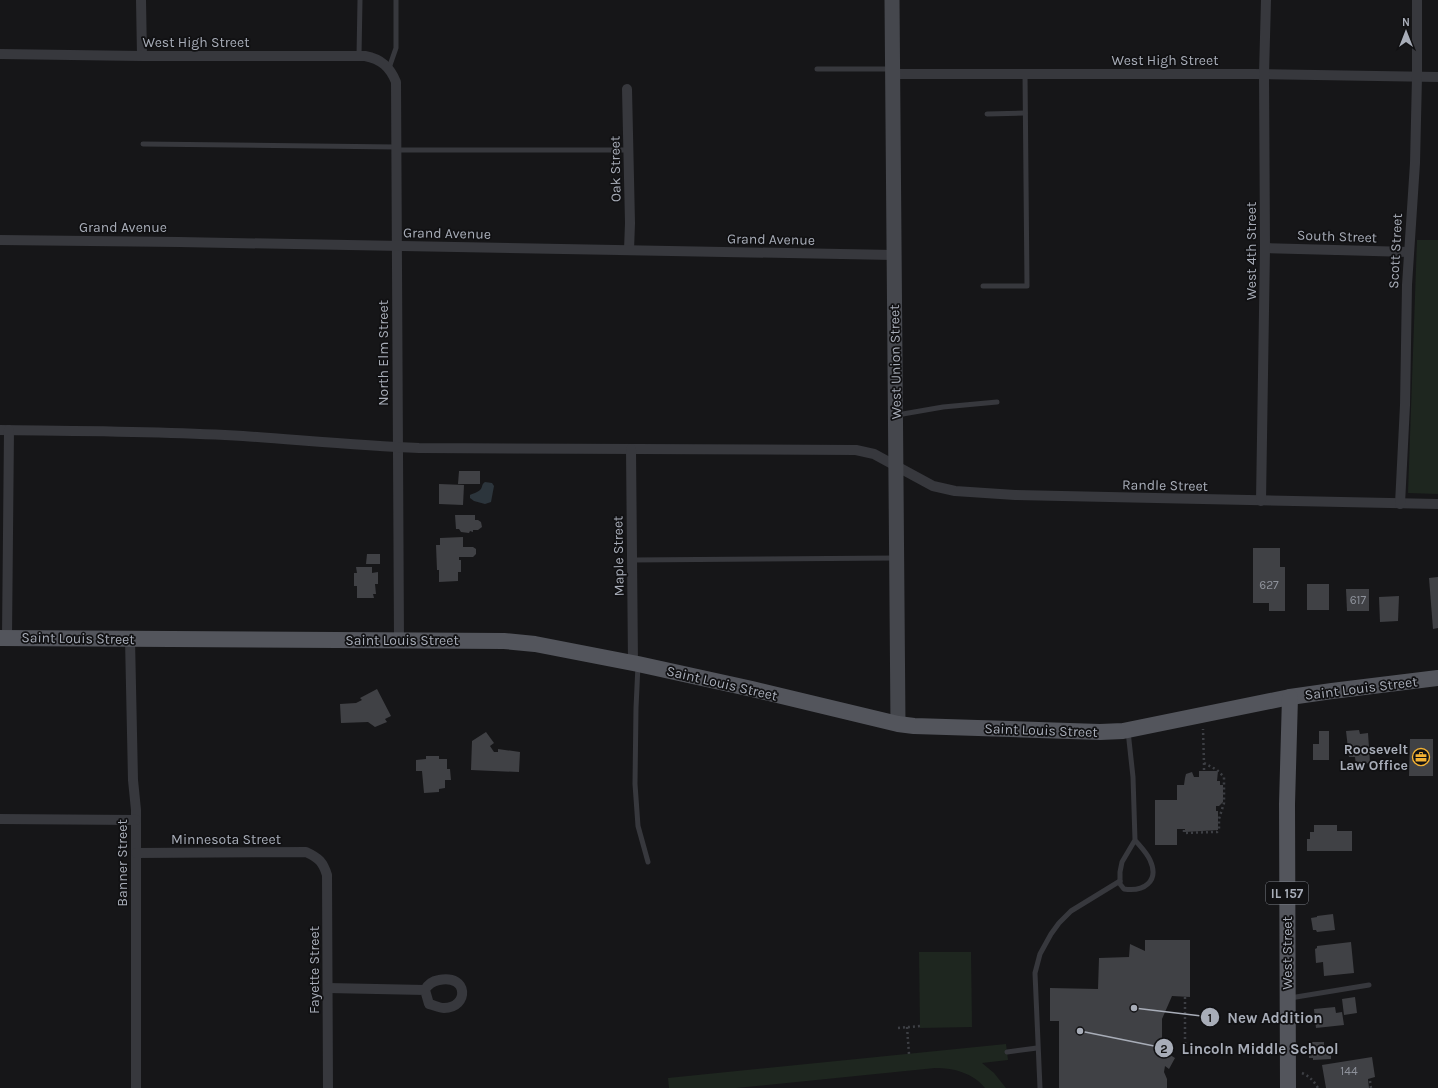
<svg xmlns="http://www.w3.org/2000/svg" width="1438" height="1088" font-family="Karla,sans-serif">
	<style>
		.green { fill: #1e261f }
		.water { fill: #2c353c }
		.building { fill: #404145 }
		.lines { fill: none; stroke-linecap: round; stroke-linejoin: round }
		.path { stroke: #3d3f44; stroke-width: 2.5; stroke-dasharray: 2 3; stroke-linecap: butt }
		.lane { stroke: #37383d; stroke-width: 5 }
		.street { stroke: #37383d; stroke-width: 10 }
		.secondary { stroke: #45474d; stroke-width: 15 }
		.primary { stroke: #53555c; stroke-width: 16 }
		.labels { text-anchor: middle; stroke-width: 3.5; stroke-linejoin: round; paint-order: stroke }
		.number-label { font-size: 12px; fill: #8e929b }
		.shield { fill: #111113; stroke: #7b7e86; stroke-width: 1 }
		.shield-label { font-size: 13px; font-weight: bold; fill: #a8adb8 }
		.street-label { font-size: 14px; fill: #a8adb8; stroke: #111113 }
		.poi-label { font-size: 14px; font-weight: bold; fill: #a8adb8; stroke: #111113; text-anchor: end }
		.leader { fill: none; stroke: #a8adb8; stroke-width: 1.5 }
		.callout-dot { fill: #a8adb8; stroke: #111113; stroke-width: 1.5 }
		.mark-label { font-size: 12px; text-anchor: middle; font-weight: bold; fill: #111 }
		.callout-label { font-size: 15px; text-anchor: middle; font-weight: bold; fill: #a8adb8; stroke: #111113; stroke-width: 3.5; stroke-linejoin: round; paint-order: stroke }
	</style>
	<rect width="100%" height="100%" fill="#161618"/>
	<g class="green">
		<polygon points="1417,240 1438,240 1438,494 1408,493"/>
		<polygon points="919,952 971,952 972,1027 920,1028"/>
		<path d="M1006 1044 1008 1060 982 1063 994 1073 1006 1088H985C973 1073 954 1068 935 1068L736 1088H669L668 1078Z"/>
	</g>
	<path class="water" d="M485 482 492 483 494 486 491 502 485 504 474 501 470 498V495C472 494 478 492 480 490 483 487 481 485 485 482Z"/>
	<g class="building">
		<polygon points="459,471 480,471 480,484 458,484"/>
		<polygon points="439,484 464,485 463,505 439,504"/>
		<polygon points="455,515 475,515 475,520 478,520 481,522 482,527 478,530 473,530 473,532 470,531 469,533 461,532 459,529 456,529"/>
		<polygon points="463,537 463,547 473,547 476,549 476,554 473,557 459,557 459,560 461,560 461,572 458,572 458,581 439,582 439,570 437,570 436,545 440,545 440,538"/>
		<polygon points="1253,548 1280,548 1280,567 1285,567 1285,611 1269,611 1269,603 1253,603"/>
		<polygon points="367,554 380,554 380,564 366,564"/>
		<polygon points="356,567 372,567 372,573 378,572 378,584 375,584 376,594 373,594 374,598 357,598 357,586 354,586 354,573 357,573"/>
		<polygon points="1438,577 1438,628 1433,629 1429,578"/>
		<rect x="1307" y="584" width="22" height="26"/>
		<polygon points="1346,589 1369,589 1369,611 1347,611"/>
		<polygon points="1399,596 1398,621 1380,622 1379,597"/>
		<polygon points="377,689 391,716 385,719 387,722 375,727 368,722 341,723 340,704 356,703 362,700 360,698"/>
		<polygon points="1359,730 1360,734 1368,733 1370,763 1356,765 1355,757 1349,757 1346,731"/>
		<polygon points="1319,731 1329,731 1329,760 1313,760 1313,744 1319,744"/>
		<polygon points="486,732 494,743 490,746 494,752 498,752 498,749 520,752 519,772 471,770 472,741"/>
		<polygon points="1410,739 1433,739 1433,776 1409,776"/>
		<polygon points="426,756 439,756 439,759 447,759 447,769 450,769 451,780 445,780 445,788 439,789 439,792 424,793 422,771 416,771 416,760 426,759"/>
		<polygon points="1199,771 1218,771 1217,781 1220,781 1220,785 1223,785 1223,802 1219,806 1216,806 1216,811 1218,811 1218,830 1185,832 1185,829 1177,829 1177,845 1155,845 1155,800 1177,800 1177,785 1184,785 1185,778 1186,774 1192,772 1194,777 1199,777"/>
		<polygon points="1314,825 1337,825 1337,831 1352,831 1352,851 1307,851 1307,839 1310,839 1310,832 1314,832"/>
		<polygon points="1333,914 1335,930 1317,932 1316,930 1313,930 1311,918 1317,917 1317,916"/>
		<polygon points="1145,940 1190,940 1190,997 1172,996 1162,1019 1162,1050 1175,1058 1169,1069 1165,1066 1164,1072 1167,1079 1167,1088 1059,1088 1059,1021 1050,1021 1050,988 1098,989 1099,958 1129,957 1130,944 1145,951"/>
		<polygon points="1351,942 1354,973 1324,976 1323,962 1316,963 1315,949 1317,948 1317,946"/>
		<polygon points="1355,997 1357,1013 1344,1015 1342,999"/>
		<polygon points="1335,1007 1336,1013 1342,1012 1344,1025 1316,1028 1314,1009"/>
		<polygon points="1312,1042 1324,1042 1324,1049 1331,1049 1331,1059 1313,1060 1313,1058 1309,1058 1309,1044 1312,1044"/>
		<polygon points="1372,1057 1375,1077 1368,1079 1369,1088 1326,1088 1322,1065"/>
	</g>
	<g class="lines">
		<g class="path">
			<polyline points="1204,763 1204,771"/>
			<polyline points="1184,830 1184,833 1214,832 1217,832 1219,829 1219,819 1224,803 1224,777 1217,770 1204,763 1203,729"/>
			<polyline points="1185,997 1185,1044 1187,1044"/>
			<polyline points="907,1027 909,1054"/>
			<polyline points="898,1028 920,1026"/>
			<path d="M1302 1073C1309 1076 1314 1081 1318 1088"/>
			<polyline points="1370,1081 1371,1088"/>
		</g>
		<g class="lane">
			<polyline points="359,56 360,0"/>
			<polyline points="389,68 396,48 396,0"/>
			<polyline points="817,69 892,69"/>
			<polyline points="987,114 1025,113"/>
			<polyline points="143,144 396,147"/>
			<polyline points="396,150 628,150"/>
			<polyline points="983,286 1027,286 1025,73"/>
			<polyline points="897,415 943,407 997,402"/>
			<polyline points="632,560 896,558"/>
			<polyline points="638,665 636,708 635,784 638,826 648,862"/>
			<path d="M1128 731 1133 777 1135 840 1122 862 1120 872V884L1124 889C1143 892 1160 882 1150 860 1147 853 1140 846 1135 840"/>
			<polyline points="1290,998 1369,985"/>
			<polyline points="1007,1052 1037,1048"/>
			<polyline points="1040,1088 1035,973 1040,954 1051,934 1059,923 1071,911 1120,881"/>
		</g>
		<g class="street">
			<polyline points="141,0 142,56"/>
			<path d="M0 54 142 56H365C381 59 390 67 396 82L399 640"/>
			<polyline points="893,74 1253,74 1438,77"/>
			<polyline points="627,89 630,223 629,250"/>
			<polyline points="0,240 179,242 894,255"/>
			<polyline points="1265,248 1409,252"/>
			<path d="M0 430C81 431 162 431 243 436 301 440 360 446 419 448L856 450 874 454 933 486 955 491 1015 495 1438 504"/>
			<polyline points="631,449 633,663"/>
			<polyline points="1261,501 1265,248 1264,74 1266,0"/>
			<polyline points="1400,504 1405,405 1407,285 1415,163 1417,77 1417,0"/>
			<polyline points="7,637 9,430"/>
			<polyline points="130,639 133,780 136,810 136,1088"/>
			<polyline points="0,819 136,820"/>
			<path d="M136 853 306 852C319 858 323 862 327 875L328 1088"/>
			<path d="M328 988 425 990 429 1004C434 1005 439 1008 444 1008 469 1008 469 974 439 980 433 981 428 984 425 990"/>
		</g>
		<polyline class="secondary" points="892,0 898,724"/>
		<g class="primary">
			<polyline points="0,638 504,641 535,644 638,664 752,689 898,724 914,726 1100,732 1123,731 1290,697 1332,691 1438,678"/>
			<polyline points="1288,1088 1287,804 1290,697"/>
		</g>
	</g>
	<defs>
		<g id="office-ring" transform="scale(0.9)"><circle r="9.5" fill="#111113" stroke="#f2b134" stroke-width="1.5"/><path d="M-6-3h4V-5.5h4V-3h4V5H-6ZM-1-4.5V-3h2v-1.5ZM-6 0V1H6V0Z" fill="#f2b134"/></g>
	</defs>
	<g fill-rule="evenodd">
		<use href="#office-ring" x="1421" y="757"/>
	</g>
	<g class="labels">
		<g class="number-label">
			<text x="1269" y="589">627</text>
			<text x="1358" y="604">617</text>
			<text x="1349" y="1075">144</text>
		</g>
		<rect class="shield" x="1266" y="882" width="42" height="22" rx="3"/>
		<g class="shield-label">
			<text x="1287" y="898">IL 157</text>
		</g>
		<g class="street-label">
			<text x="196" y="47">West High Street</text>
			<text x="1165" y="65">West High Street</text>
			<text transform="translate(615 169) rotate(-91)" y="5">Oak Street</text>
			<text x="123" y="232">Grand Avenue</text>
			<text transform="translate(447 233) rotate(1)" y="5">Grand Avenue</text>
			<text transform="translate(1337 236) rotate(2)" y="5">South Street</text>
			<text transform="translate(771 239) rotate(1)" y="5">Grand Avenue</text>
			<text transform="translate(1251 251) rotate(-90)" y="5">West 4th Street</text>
			<text transform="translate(1395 251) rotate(-87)" y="5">Scott Street</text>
			<text transform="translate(383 353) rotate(-90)" y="5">North Elm Street</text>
			<text transform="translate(895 362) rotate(-91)" y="5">West Union Street</text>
			<text transform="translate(1165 485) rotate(1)" y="5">Randle Street</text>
			<text transform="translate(618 556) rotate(-91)" y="5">Maple Street</text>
			<text transform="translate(78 638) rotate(1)" y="5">Saint Louis Street</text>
			<text x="402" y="645">Saint Louis Street</text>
			<text transform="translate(722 683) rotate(13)" y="5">Saint Louis Street</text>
			<text transform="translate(1361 688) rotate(-7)" y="5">Saint Louis Street</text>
			<text transform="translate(1041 730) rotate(2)" y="5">Saint Louis Street</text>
			<text x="226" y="844">Minnesota Street</text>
			<text transform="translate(122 863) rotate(-90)" y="5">Banner Street</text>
			<text transform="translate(1287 953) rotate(-90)" y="5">West Street</text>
			<text transform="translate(314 970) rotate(-90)" y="5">Fayette Street</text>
		</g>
		<g class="poi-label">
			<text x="1408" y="754">Roosevelt<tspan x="1408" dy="16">Law Office</tspan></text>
		</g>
	</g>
	<path class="leader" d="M1134 1008L1210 1017M1080 1031L1164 1048"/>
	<g class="callout-dot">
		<circle cx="1134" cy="1008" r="4"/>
		<circle cx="1080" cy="1031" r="4"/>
		<circle cx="1210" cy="1017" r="10"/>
		<circle cx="1164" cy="1048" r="10"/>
	</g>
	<g class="mark-label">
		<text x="1210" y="1022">1</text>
		<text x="1164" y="1053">2</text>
	</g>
	<g class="callout-label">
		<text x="1275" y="1023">New Addition</text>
		<text x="1260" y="1054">Lincoln Middle School</text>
	</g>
	<g transform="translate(1406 32)" stroke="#111113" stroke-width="3" paint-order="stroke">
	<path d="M0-3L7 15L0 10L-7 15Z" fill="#a8adb8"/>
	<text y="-6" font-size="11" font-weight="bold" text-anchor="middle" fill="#a8adb8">N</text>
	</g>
</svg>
